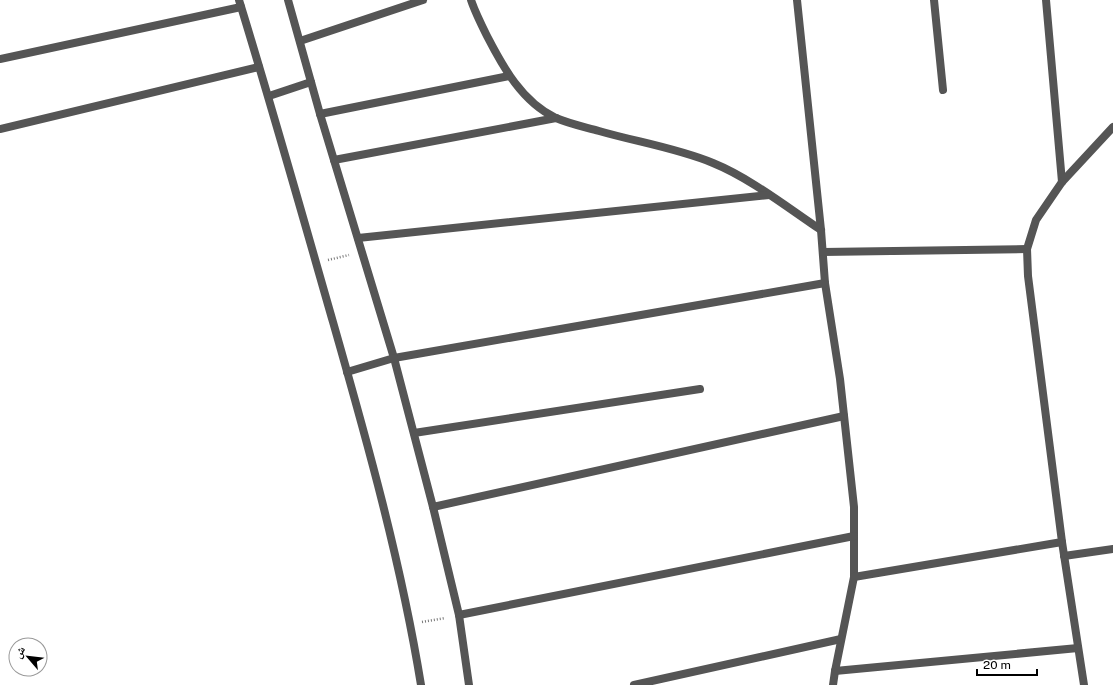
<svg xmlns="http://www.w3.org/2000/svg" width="1113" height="685" font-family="'Public Sans','Noto Naskh Arabic',sans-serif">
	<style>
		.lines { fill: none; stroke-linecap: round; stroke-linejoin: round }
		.path { stroke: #777; stroke-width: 2.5; stroke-dasharray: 1 2; stroke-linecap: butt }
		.minor { stroke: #555; stroke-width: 8 }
		.tertiary { stroke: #555; stroke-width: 8 }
	</style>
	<rect width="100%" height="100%" fill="#fff"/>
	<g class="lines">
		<g class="path">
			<polyline points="328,260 349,255"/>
			<polyline points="422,622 445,618"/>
		</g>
		<g class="minor">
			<path d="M239 0C272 107 302 214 333 322 367 441 401 562 421 685"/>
			<path d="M471 0C475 12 481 24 487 36 503 67 522 102 556 118 570 124 585 127 599 131 637 142 677 148 713 163 750 178 788 208 821 230"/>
			<polyline points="797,0 821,230 825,283 840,379 854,507 854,577 835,671 833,685"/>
			<polyline points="934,0 943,90"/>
			<polyline points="1046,0 1062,182"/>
			<polyline points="300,41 423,0"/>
			<polyline points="0,59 241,7"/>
			<polyline points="269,96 311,82"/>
			<polyline points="320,114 509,76"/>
			<polyline points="0,129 259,67"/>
			<polyline points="334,160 556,118"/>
			<polyline points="358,238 769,195"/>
			<polyline points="823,252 1027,249"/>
			<polyline points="394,358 825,283"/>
			<polyline points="414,433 700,389"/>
			<polyline points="433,507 844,416"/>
			<polyline points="1062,542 1084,685"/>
			<polyline points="1064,556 1113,549"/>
			<polyline points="854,577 1062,542 1028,276 1027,249 1036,220 1062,182 1113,127"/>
			<polyline points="459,615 854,536"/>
			<polyline points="835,671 1078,648"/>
			<polyline points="634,685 841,639"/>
		</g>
		<g class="tertiary">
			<polyline points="288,0 320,114 394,358 433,507 459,615 469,685"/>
			<polyline points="347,372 394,358"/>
		</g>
	</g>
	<g transform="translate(28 657) rotate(298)"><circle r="19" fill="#ffffff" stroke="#999999"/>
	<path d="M0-3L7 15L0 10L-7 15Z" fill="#000000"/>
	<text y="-6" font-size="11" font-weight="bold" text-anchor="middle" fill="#000000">ش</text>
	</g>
	<path d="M977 669v6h60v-6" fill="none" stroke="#000000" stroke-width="2"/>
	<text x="983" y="669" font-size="12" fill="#000000" stroke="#ffffff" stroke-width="3" paint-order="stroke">20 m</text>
</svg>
